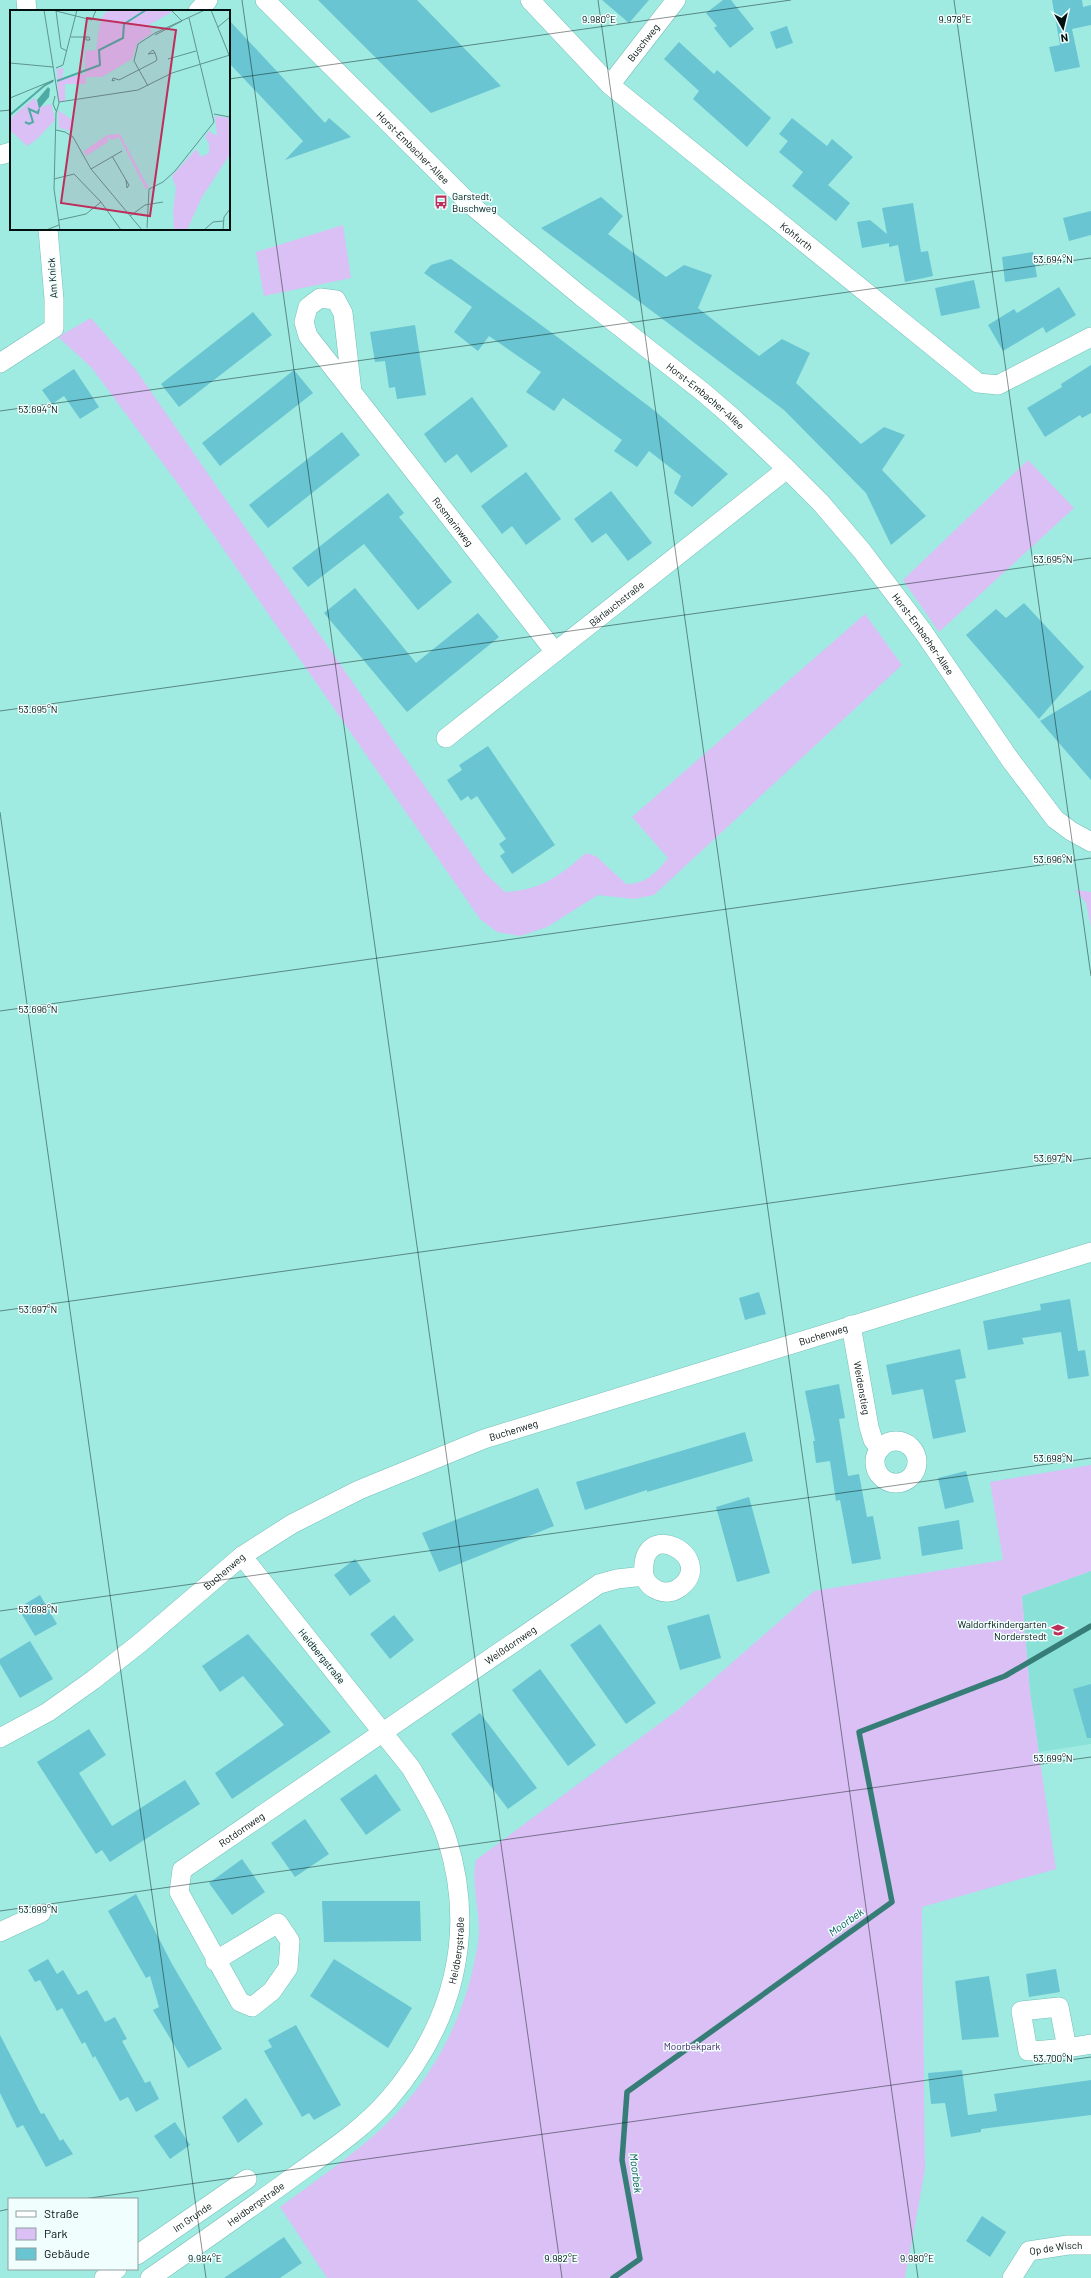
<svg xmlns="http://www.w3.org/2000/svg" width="1091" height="2278" font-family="Barlow,sans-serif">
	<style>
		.built { fill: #89e1d7 }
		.green { fill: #dac0f5 }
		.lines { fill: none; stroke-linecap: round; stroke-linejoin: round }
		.stream { stroke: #377d77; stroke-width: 5.5 }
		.building { fill: #69c5d2 }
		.minor-casing { stroke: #74bfb7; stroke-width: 20 }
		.minor { stroke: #fff; stroke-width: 19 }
		.ticks { fill: none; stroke: #00110f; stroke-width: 1; stroke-opacity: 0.45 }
		.labels { text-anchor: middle; stroke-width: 3; stroke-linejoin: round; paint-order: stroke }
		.street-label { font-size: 10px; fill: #00110f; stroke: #f0fffd }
		.poi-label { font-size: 10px; fill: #00110f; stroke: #f0fffd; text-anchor: start }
		.park-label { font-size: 10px; fill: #441c62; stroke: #f0fffd }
		.water-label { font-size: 11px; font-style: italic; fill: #095b55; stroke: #f0fffd }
		.inset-river { fill: none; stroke: #4eaba3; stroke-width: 2 }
		.inset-road { fill: none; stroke: #5f948e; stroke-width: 1 }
		.view { fill: #bd2e5b; fill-opacity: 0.15; stroke: #bd2e5b; stroke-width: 2 }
		.inset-edge { fill: none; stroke: #00110f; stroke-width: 2 }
		.ticks-label { font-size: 10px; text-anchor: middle; fill: #00110f; stroke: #f0fffd; stroke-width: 3; stroke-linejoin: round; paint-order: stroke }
	</style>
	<rect width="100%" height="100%" fill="#9febe2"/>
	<polygon class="built" points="1091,1571 1091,1744 1039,1752 1030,1692 1022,1596"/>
	<g class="green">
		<polygon points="343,225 351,278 264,296 256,252"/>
		<path d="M91 318 136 370 485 873 505 892C542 890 559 876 586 853L596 856 626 884C646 884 656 873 668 858L632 817 865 614 902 665 654 895 634 899 598 895 547 927 520 936 497 932 480 919 181 488 91 367 58 337Z"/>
		<polygon points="1028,460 1074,508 939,632 903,580"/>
		<polygon points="1075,890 1091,892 1091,927 1086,903"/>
		<path d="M1091 1465V1571L1022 1596 1030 1692 1056 1869 922 1907 925 2170 905 2278H327L280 2207C311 2184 343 2162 372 2137 430 2087 467 2017 478 1942 482 1915 470 1887 476 1860L679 1709 814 1591 1003 1560 990 1482Z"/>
	</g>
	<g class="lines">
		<polyline class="stream" points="613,2278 640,2259 622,2160 627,2092 892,1902 859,1732 1005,1676 1091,1626"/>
	</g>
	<g class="building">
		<polygon points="318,0 417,0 501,86 431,113"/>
		<polygon points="602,0 649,0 629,23"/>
		<polygon points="723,0 731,0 754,29 730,48 714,28 717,26 706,13"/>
		<polygon points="1052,0 1082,0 1083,7 1091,5 1091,25 1072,29 1080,67 1055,72 1049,47 1060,45"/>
		<polygon points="229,20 325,123 329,118 351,137 285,160 303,141 229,63"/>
		<polygon points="787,26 793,43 776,49 770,32"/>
		<polygon points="679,42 714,74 717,70 771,118 747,147 693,99 699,91 664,59"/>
		<polygon points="792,118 827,146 832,139 853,157 828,185 850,203 836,221 792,186 803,172 779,152 788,141 779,134"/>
		<polygon points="601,197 623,216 608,234 666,277 684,265 712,275 698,308 759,356 782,339 810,353 796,383 861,444 884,427 905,435 882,470 926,516 891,545 866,493 784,410 541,228"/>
		<polygon points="913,203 921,252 928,251 933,276 905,282 898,245 889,247 889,243 862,248 857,222 870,220 887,234 882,208"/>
		<polygon points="1091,211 1091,235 1069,241 1063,218"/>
		<polygon points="1033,252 1037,277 1005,282 1002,257"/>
		<polygon points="451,259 560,339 655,411 728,474 692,507 674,493 681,476 649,451 637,467 614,451 622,440 563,398 554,411 526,392 541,372 489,336 478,351 454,332 472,307 424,273 431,265"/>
		<polygon points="974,280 980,308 941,316 935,288"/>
		<polygon points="1059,287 1076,315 1046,333 1043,327 1003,351 988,325 1014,309 1017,313"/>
		<polygon points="253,312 272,335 179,407 161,384"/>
		<polygon points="415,325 426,395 397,399 395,387 389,388 385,361 375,362 370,332"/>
		<polygon points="1091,365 1091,413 1082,418 1080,415 1045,437 1027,408 1062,387 1061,384"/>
		<polygon points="74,369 99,407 80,419 64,396 52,404 42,390"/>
		<polygon points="294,370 313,393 220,466 202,443"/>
		<polygon points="472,397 508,446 471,473 457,454 445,463 424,434"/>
		<polygon points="342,432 360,455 268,528 249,505"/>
		<polygon points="526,472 561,519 526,545 512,526 502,534 481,506"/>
		<polygon points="611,491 652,543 628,561 606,533 592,543 574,519"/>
		<polygon points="388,493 404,513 399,517 452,582 418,610 364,544 308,587 292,568"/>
		<polygon points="355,588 416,663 478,613 499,637 407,712 324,613"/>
		<polygon points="1024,603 1084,667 1039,719 966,635 996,609 1006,618"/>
		<polygon points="1091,690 1091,780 1040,721"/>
		<polygon points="488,746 555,845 512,874 500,856 505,852 499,844 506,839 477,796 471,800 468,796 461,801 447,780 462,770 459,765"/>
		<polygon points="759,1292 766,1314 745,1320 739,1298"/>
		<polygon points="1070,1299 1078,1351 1085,1350 1089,1376 1068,1379 1061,1332 1022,1338 1024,1344 988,1350 983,1321 1041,1310 1040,1304"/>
		<polygon points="960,1349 966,1378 955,1380 966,1432 933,1439 923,1389 892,1395 886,1365"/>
		<polygon points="839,1384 845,1418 839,1419 848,1476 859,1474 867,1517 873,1516 881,1559 852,1564 840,1500 836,1501 830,1461 816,1463 813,1441 815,1441 805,1391"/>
		<polygon points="745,1432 753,1461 647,1492 647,1490 585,1510 576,1482"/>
		<polygon points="966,1471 974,1502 945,1509 938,1478"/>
		<polygon points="538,1488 554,1526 439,1572 422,1533"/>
		<polygon points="749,1497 770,1573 737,1582 716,1507"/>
		<polygon points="959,1520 963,1549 922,1556 918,1527"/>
		<polygon points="355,1559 371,1581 350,1596 334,1575"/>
		<polygon points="40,1595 57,1624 35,1636 18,1608"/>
		<polygon points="709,1614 721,1658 680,1670 667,1626"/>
		<polygon points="394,1615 414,1640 390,1659 370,1634"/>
		<polygon points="600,1624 656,1703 626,1724 570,1645"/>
		<polygon points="248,1634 331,1732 232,1799 215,1773 284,1725 243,1676 220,1692 202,1666"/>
		<polygon points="30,1641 53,1679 20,1698 0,1664 0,1659"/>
		<polygon points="540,1669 596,1745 568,1766 512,1690"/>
		<polygon points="1091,1684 1091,1738 1087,1738 1073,1689"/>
		<polygon points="480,1713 537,1788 508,1809 451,1734"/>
		<polygon points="89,1729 106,1755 79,1773 112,1826 185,1780 200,1804 110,1862 102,1850 96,1854 37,1762"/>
		<polygon points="376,1774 401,1810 366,1835 340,1799"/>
		<polygon points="305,1819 329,1854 295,1877 271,1843"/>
		<polygon points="242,1859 265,1892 232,1915 209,1883"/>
		<polygon points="136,1894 172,1964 222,2049 188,2068 153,2010 159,2007 150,1976 146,1978 108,1911"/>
		<polygon points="322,1901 420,1901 421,1941 324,1942"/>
		<polygon points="48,1959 57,1974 63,1970 78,1995 87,1990 105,2022 115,2017 127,2039 122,2041 145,2083 150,2081 159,2099 136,2112 128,2097 120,2101 95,2056 93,2058 85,2042 82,2044 62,2008 57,2011 40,1980 35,1982 28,1970"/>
		<polygon points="334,1959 412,2008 388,2048 310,1996"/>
		<polygon points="1056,1969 1060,1992 1029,1997 1026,1974"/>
		<polygon points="989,1976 999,2037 962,2040 955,1981"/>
		<polygon points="296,2025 341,2105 314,2120 309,2113 302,2117 264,2051 272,2047 268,2040"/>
		<polygon points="0,2035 41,2114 44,2113 60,2141 63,2139 73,2154 46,2167 23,2125 17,2128 0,2093"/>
		<polygon points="962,2070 968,2115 997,2111 994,2094 1091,2080 1091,2115 981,2129 981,2132 951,2137 945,2103 931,2104 928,2073"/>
		<polygon points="246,2098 263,2124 238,2143 222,2117"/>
		<polygon points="175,2122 190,2145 170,2159 154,2136"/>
		<polygon points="982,2216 1006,2232 990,2257 966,2241"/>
		<polygon points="284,2237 302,2263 280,2278 224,2278"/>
	</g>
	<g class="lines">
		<g class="minor-casing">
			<g id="minor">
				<polyline points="26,0 27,11"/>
				<path id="s1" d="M265 0 470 204 582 297 703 392 732 417 787 469 821 503 862 551 924 633 1009 758 1055 819 1071 831 1091 842"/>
				<path id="s2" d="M530 0 610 85 978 383 998 385 1091 337"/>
				<polyline points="198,11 208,0"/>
				<path id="s3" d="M610 85 676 0"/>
				<polyline points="0,155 11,152"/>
				<polyline points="0,363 54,328 54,299 48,229"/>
				<path id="s4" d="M352 392 308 336 304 322 308 307 320 298 336 300 343 313 352 392 555 652"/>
				<path id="s5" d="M446 738 787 469"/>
				<path id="s6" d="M851 1325 869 1427 873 1440 880 1449"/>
				<circle cx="896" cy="1462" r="21"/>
				<path id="s7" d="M0 1738 48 1712 93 1680 140 1643 242 1556 292 1524 359 1490 484 1439 1091 1252"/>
				<polyline points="0,1932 41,1913"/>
				<path id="s8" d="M215 1961 278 1923 290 1941 288 1968 272 1991 252 2007 240 2002 179 1892 182 1870 599 1584 617 1579 644 1576C649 1590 666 1597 679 1588 720 1558 638 1513 644 1576"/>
				<path d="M1067 2048 1059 2007 1021 2011 1028 2051C1050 2050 1070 2048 1091 2044"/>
				<path id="s9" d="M137 2255 247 2179"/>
				<polyline points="104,2278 117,2269"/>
				<path id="s10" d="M150 2278C198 2245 246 2211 293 2177 325 2154 362 2130 388 2100 453 2025 477 1934 447 1839 439 1814 424 1791 411 1768L242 1556"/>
				<path id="s11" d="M1012 2278 1029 2251 1068 2245H1091"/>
			</g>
		</g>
		<use href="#minor" class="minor"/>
	</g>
	<path class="ticks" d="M242 0 562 2278M598 0 918 2278M954 0 1091 976M229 79 791 0M0 111 11 110M0 411 1091 258M0 711 1091 558M0 812 206 2278M0 1011 1091 858M0 1311 1091 1158M0 1611 1091 1458M0 1911 1091 1757M83 2199 1091 2057M0 2211 9 2209"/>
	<defs>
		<g id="bus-bare" transform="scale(1.08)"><path d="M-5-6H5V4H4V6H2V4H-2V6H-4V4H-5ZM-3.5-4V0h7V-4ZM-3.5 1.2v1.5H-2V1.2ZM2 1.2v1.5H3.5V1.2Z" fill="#bd2e5b" stroke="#f0fffd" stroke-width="2.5" paint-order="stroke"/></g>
		<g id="school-bare" transform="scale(1.08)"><path d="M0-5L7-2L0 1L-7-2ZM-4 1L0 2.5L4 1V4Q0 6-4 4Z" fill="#bd2e5b" stroke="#f0fffd" stroke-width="2.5" paint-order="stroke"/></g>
	</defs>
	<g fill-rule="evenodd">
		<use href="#bus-bare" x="441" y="202"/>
		<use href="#school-bare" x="1058" y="1630"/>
	</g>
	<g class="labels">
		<g class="street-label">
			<text dy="4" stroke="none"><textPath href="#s3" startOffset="54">Buschweg</textPath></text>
			<text dy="4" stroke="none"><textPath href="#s1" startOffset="209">Horst-Embacher-Allee</textPath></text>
			<text dy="4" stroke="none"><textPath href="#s2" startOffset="357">Kohfurth</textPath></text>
			<text transform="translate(52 278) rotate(-94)" y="4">Am Knick</text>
			<text dy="4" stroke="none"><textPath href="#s1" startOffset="593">Horst-Embacher-Allee</textPath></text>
			<text dy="4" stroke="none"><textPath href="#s4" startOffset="391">Rosmarinweg</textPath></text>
			<text dy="4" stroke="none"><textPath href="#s5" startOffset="217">Bärlauchstraße</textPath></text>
			<text dy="4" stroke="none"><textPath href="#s1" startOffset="917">Horst-Embacher-Allee</textPath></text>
			<text dy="4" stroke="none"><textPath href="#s7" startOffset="928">Buchenweg</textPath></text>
			<text dy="4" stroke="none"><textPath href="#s6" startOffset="64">Weidenstieg</textPath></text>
			<text dy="4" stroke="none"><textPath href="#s7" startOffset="604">Buchenweg</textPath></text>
			<text dy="4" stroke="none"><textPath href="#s7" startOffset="280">Buchenweg</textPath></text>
			<text dy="4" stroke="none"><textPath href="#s8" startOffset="735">Weißdornweg</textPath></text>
			<text transform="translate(322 1656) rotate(51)" y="4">Heidbergstraße</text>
			<text dy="4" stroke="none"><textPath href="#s8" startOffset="409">Rotdornweg</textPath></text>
			<text dy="4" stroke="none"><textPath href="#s10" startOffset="465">Heidbergstraße</textPath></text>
			<text dy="4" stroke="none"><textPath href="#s10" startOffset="129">Heidbergstraße</textPath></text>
			<text dy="4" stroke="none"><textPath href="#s9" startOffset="67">Im Grunde</textPath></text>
			<text dy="4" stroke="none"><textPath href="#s11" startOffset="59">Op de Wisch</textPath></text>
		</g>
		<g class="poi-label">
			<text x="452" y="200">Garstedt,<tspan x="452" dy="12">Buschweg</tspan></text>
			<text x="1047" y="1628" text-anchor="end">Waldorfkindergarten<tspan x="1047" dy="12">Norderstedt</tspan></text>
		</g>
		<g class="park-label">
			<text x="692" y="2050">Moorbekpark</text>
		</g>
		<g class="water-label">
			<text transform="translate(846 1922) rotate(-36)" y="4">Moorbek</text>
			<text transform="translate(636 2173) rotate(83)" y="4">Moorbek</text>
		</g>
	</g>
	<g transform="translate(10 10)">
		<rect width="220" height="220" fill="#9febe2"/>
		<path d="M99 0H160L162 2 139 15 142 23 127 33 122 49 92 67H76V74H55V92H51L48 89 47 59 54 58 52 68 75 64V41L86 40 89 18 93 5ZM24 88 30 97 41 94 45 110 26 130 17 136 0 120V109ZM48 100 62 110V121L49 118ZM205 106 220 108V144L192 187 177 220H164L163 201 166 178 162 166 186 139 191 147 199 143V133L195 127 199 121 207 126ZM110 124 131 164 139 178 136 179 133 174 109 127 102 130 97 127 98 132 76 146 74 141 97 125Z" fill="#dac0f5"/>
		<path d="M38 77 40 79 39 87 29 99 27 90Z" fill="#4eaba3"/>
		<path class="inset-river" d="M47 71 90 55 89 40 113 28 114 14 136 0M0 105 35 75 43 71M15 112 19 114 23 112 19 99 28 103 29 99"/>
		<path class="inset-road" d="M34 0 49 93 46 103 44 179 50 220M201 0 219 45M208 17 220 7M145 25 172 11 161 0M61 27H79L80 30H76V27M57 41 51 38 46 1 82 10 86 0M158 49 186 41M0 53 43 57M46 58 53 55 67 0M105 70 102 71 103 68 109 70 146 51 147 49 145 43 143 40 138 44 145 43M138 76 124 51 128 34 145 23 195 0M45 86 43 94 46 101M0 88 44 70M49 92 128 80 162 63 220 45M204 104 220 107M46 120 55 122 63 127 81 159 132 220M102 146 116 170 117 178 119 175 116 170M81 159 112 141M44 169 64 164 91 192 111 220M120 206 135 195 153 192M49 210 76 204 91 192M137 218 139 179 153 172 165 161 204 112 179 8M36 220 49 215M194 220 203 212 213 211M213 220 214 207 220 199"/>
		<path class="view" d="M77 8 166 20 140 206 51 193Z"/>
		<rect width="220" height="220" class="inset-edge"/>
	</g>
	<g class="ticks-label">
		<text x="599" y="23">9.980°E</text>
		<text x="955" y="23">9.978°E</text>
		<text x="1053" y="263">53.694°N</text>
		<text x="38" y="413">53.694°N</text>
		<text x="1053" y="563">53.695°N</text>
		<text x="38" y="713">53.695°N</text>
		<text x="1053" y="863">53.696°N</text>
		<text x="38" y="1013">53.696°N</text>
		<text x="1053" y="1162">53.697°N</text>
		<text x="38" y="1313">53.697°N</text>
		<text x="1053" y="1462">53.698°N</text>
		<text x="38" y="1613">53.698°N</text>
		<text x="1053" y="1762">53.699°N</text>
		<text x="38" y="1913">53.699°N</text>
		<text x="1053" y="2062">53.700°N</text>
		<text x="205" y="2262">9.984°E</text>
		<text x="561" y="2262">9.982°E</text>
		<text x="917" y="2262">9.980°E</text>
	</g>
	<rect x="8" y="2198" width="130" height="72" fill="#f0fffd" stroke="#90a09e"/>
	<rect x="16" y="2211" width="20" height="6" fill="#ffffff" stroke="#90a09e"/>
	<text x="44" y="2218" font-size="12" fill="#00110f">Straße</text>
	<rect x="16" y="2228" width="20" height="12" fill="#dac0f5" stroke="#90a09e"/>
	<text x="44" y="2238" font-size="12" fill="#00110f">Park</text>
	<rect x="16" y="2248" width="20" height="12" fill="#69c5d2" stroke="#90a09e"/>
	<text x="44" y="2258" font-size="12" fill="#00110f">Gebäude</text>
	<g transform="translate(1063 28) rotate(172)" stroke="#f0fffd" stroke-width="3" paint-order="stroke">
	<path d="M0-3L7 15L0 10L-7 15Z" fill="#00110f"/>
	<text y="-6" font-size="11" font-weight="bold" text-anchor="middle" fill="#00110f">N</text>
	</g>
</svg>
